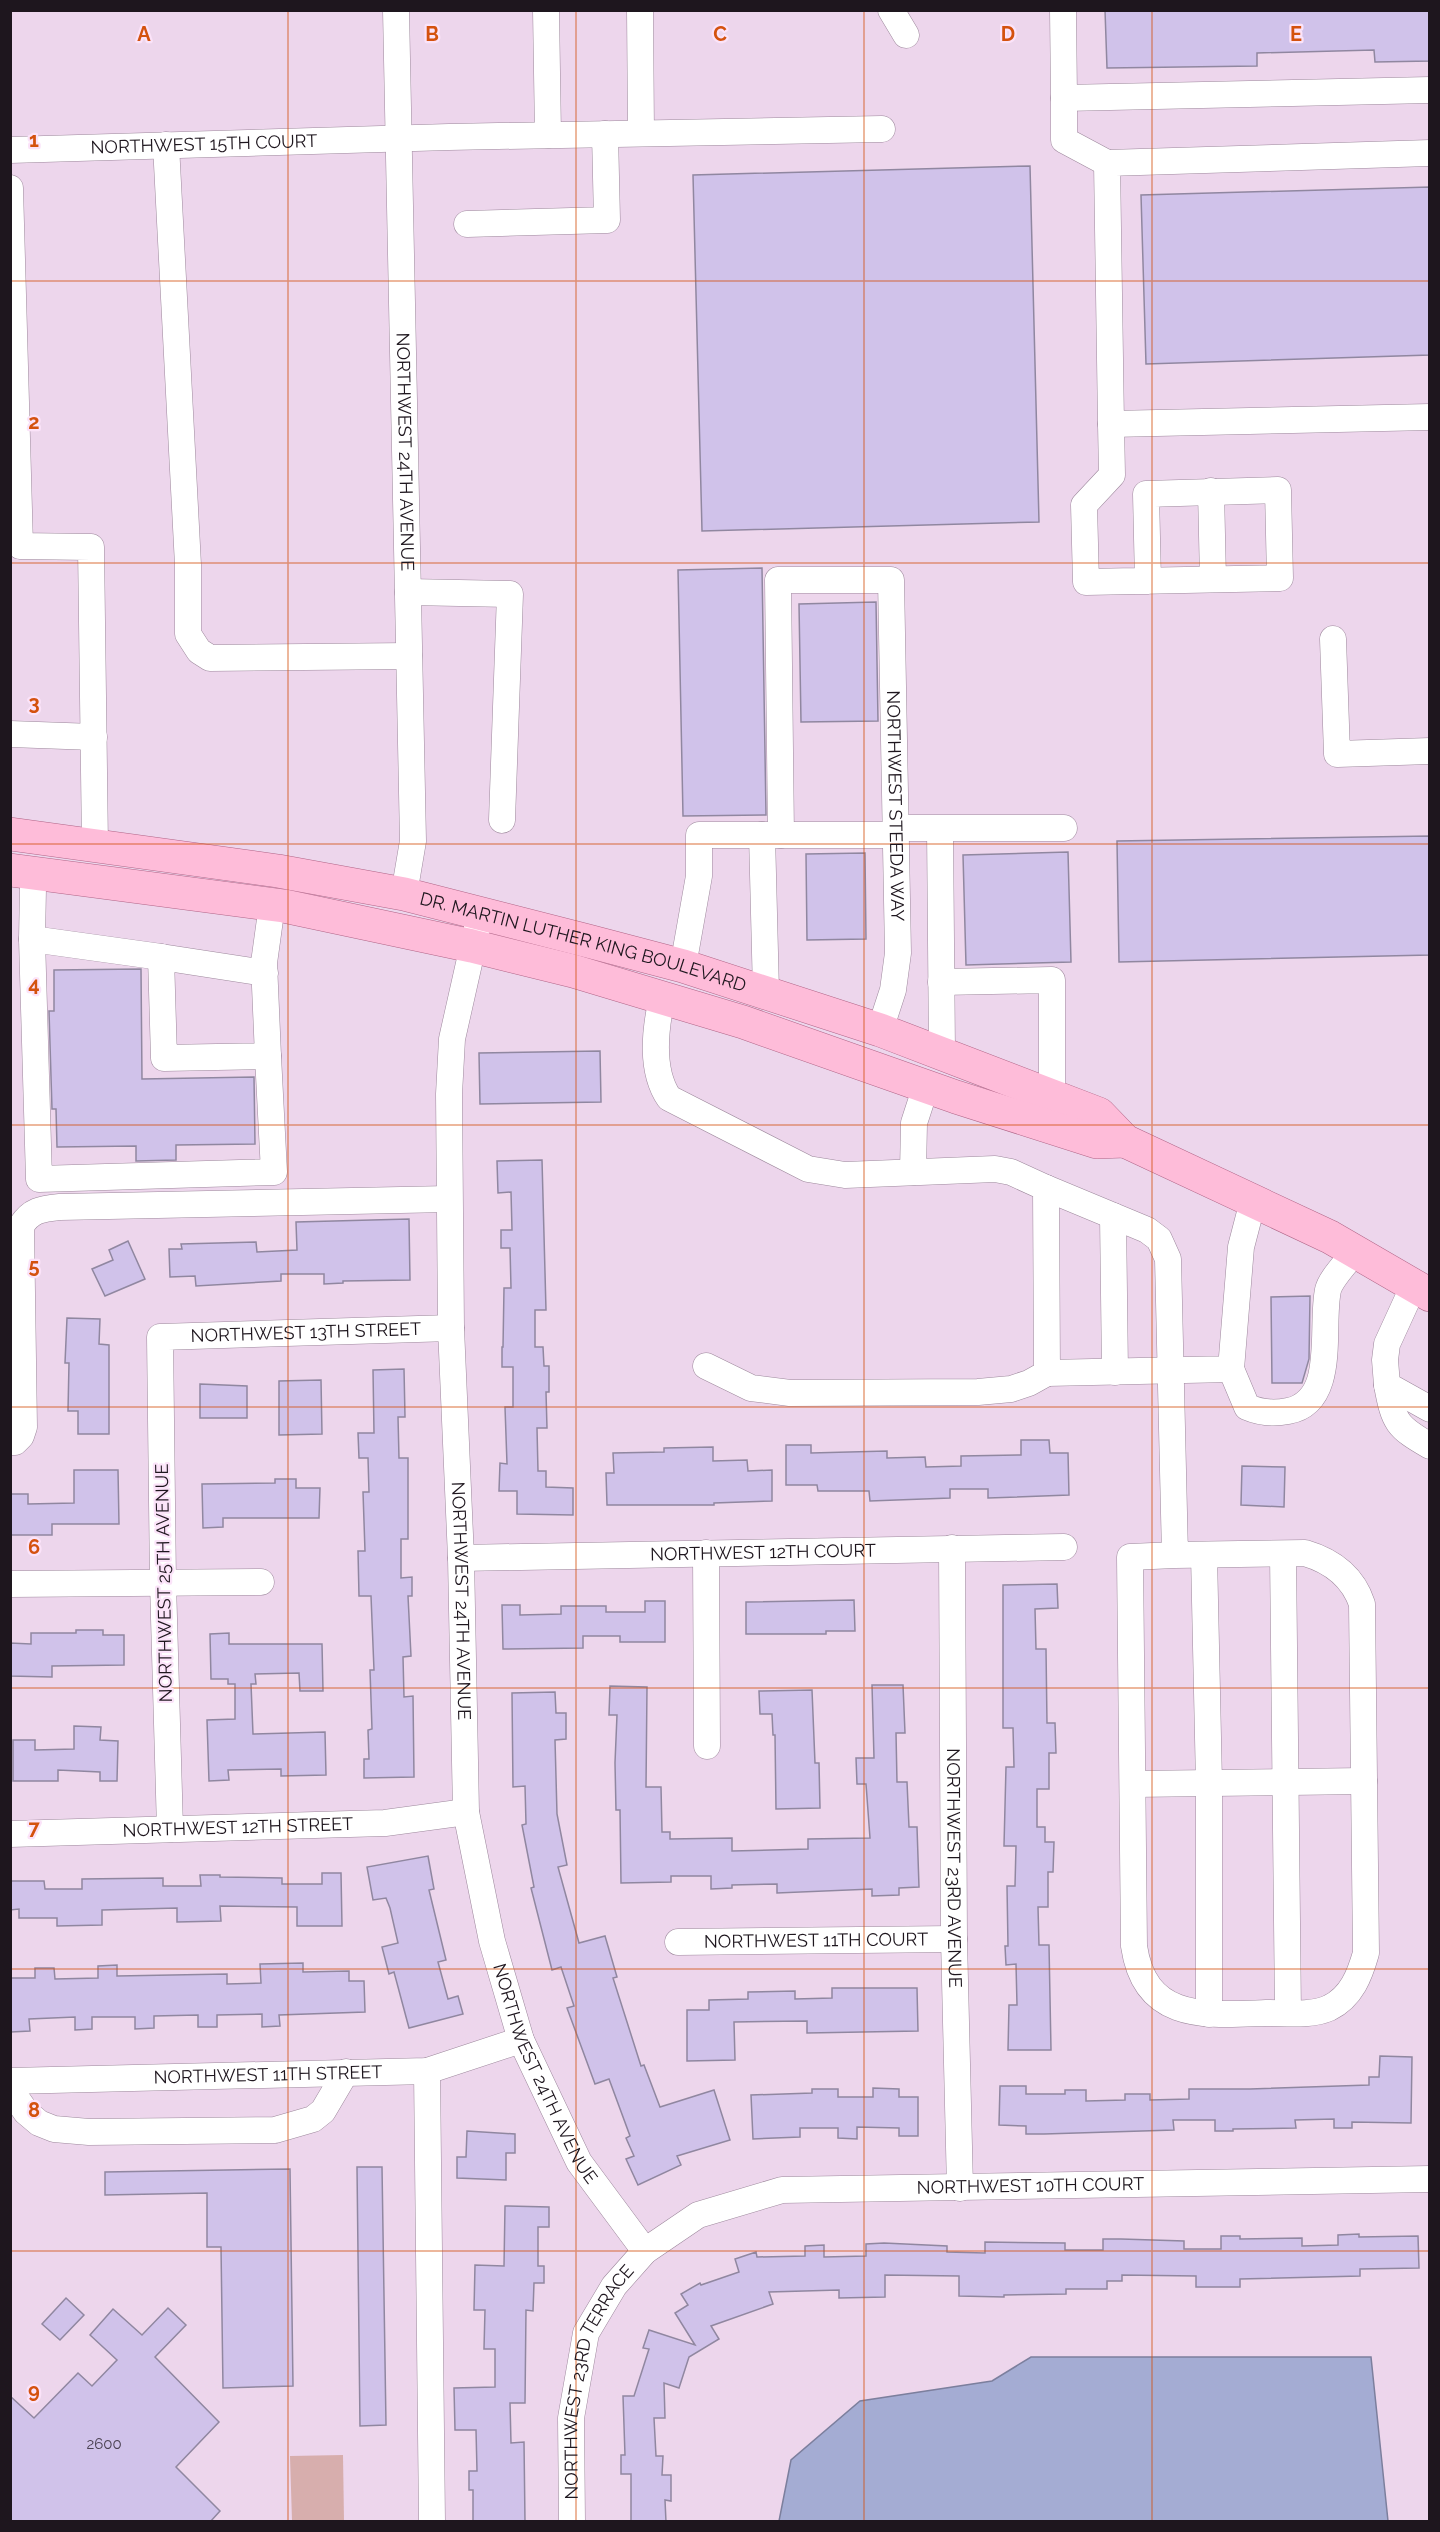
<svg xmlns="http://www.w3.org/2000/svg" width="1440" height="2532" font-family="Raleway,sans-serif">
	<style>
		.green { fill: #d7aead }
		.water { fill: #a4acd3; stroke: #7c7f9d; stroke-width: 1.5 }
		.building { fill: #d0c2ea; stroke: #9087a0; stroke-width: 1.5 }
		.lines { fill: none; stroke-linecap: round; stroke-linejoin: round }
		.minor-casing { stroke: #9d889c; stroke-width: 27 }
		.major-casing { stroke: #b06587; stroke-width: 34 }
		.minor { stroke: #fff; stroke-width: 26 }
		.major { stroke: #febcd9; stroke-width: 33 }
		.grid { fill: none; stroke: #d4520e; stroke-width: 1.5; stroke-opacity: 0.55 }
		.labels { text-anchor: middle; stroke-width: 4.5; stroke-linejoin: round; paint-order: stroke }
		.number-label { font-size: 15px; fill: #4a4151 }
		.street-label { font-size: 18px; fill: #1e161e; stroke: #fbe3f9 }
		.grid-label { font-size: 20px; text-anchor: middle; font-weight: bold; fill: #d4520e; stroke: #fbe3f9; stroke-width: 4.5; stroke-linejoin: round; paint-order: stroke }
	</style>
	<rect width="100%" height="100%" fill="#edd6ec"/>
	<polygon class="green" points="343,2455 344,2521 292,2521 290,2456"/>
	<polygon class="water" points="1031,2357 1371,2357 1388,2521 779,2521 791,2460 860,2401 992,2381"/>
	<g class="building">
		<polygon points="1105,10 1430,10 1430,61 1375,62 1374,50 1257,53 1257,66 1107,68"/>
		<polygon points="1030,166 1039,522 702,531 693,175"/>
		<polygon points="1430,187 1430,355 1146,364 1141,195"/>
		<polygon points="762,568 766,815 683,816 678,570"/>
		<polygon points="876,602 878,721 801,722 799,604"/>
		<polygon points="1430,836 1430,955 1119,962 1117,841"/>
		<polygon points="1068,852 1071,962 966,965 963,855"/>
		<polygon points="865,853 866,939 807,940 806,854"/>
		<polygon points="141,969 142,1079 254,1077 255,1144 176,1145 176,1160 136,1161 136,1146 57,1147 56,1109 52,1109 49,1011 54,1011 54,970"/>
		<polygon points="600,1051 601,1102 480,1104 479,1053"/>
		<polygon points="542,1160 546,1310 535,1310 535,1347 543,1347 544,1366 549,1366 549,1392 546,1392 547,1428 537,1428 538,1471 546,1471 546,1487 573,1488 573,1515 517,1514 517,1491 499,1491 500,1463 507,1464 505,1407 513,1407 513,1367 502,1367 502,1347 503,1347 504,1288 511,1288 510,1248 501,1248 501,1230 512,1230 511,1192 498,1193 497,1161"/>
		<polygon points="409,1219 410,1280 343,1281 343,1283 324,1284 324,1274 281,1274 281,1281 196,1286 195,1276 170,1277 169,1249 182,1249 181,1244 256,1242 257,1252 297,1250 296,1222"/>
		<polygon points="128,1241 145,1279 105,1296 92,1269 113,1260 109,1250"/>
		<polygon points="1310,1296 1309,1359 1302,1383 1272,1383 1271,1297"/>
		<polygon points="67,1318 100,1319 99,1344 109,1345 109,1434 78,1434 78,1411 68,1411 69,1363 65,1363"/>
		<polygon points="404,1369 405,1417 398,1417 399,1458 408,1458 408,1539 401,1539 401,1578 412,1577 412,1596 408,1596 411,1656 403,1657 404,1697 413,1696 414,1777 364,1778 364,1759 369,1759 368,1730 372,1729 370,1670 374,1670 371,1596 359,1596 358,1551 365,1551 363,1492 369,1492 368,1458 359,1458 358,1433 374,1433 373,1370"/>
		<polygon points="321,1380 322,1434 279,1435 279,1381"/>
		<polygon points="200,1384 247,1386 247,1418 200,1418"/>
		<polygon points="1021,1440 1049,1440 1050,1453 1068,1453 1069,1495 988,1498 988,1489 950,1489 950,1498 870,1501 869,1491 818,1491 817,1485 786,1485 786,1445 811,1445 811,1453 887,1451 887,1458 925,1457 926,1467 961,1466 961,1456 1021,1455"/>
		<polygon points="713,1447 713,1461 747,1460 748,1471 772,1470 772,1501 714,1503 714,1505 607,1505 606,1473 614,1473 613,1453 664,1452 664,1448"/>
		<polygon points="1242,1466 1285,1467 1284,1507 1241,1505"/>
		<polygon points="74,1470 118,1470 119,1524 52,1524 52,1535 10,1535 10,1494 28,1494 28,1504 74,1503"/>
		<polygon points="275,1479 296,1479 296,1488 320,1488 319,1518 223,1518 223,1527 203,1528 202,1484 275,1483"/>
		<polygon points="1057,1584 1058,1608 1035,1609 1036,1649 1046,1649 1047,1723 1055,1723 1056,1753 1049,1753 1049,1789 1037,1789 1037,1827 1045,1827 1045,1842 1054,1842 1053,1872 1048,1872 1048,1907 1038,1907 1039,1945 1049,1945 1051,2050 1008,2050 1009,2005 1017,2005 1016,1964 1006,1965 1005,1946 1008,1946 1007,1886 1015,1886 1016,1846 1004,1846 1006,1767 1014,1767 1013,1728 1003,1728 1003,1585"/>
		<polygon points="854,1600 855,1631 826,1631 826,1634 746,1634 746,1602"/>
		<polygon points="645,1601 665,1601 665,1642 620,1642 620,1636 583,1636 583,1648 503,1649 502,1605 520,1605 520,1615 561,1614 561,1606 606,1606 606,1612 645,1612"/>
		<polygon points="76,1630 103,1630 103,1635 124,1635 124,1665 52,1666 52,1677 10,1676 10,1643 31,1644 31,1633 76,1633"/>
		<polygon points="229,1633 229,1644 322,1644 323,1691 300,1691 299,1673 255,1674 256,1684 251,1684 253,1734 325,1732 326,1775 281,1776 281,1769 228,1770 229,1780 209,1781 207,1720 235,1719 235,1684 228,1684 228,1679 211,1679 210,1634"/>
		<polygon points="872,1685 903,1685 905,1733 896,1733 897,1782 907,1782 909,1827 917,1827 919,1887 899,1888 899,1895 872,1896 872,1889 777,1893 777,1884 732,1885 732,1888 711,1889 711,1876 671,1876 671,1882 621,1883 620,1810 616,1810 615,1763 617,1715 609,1715 610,1686 647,1687 646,1787 661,1787 662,1832 670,1832 670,1839 732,1838 732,1851 808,1849 808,1839 870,1838 866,1784 857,1784 856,1758 874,1758"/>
		<polygon points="812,1690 815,1763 819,1763 820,1808 776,1809 775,1735 773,1735 772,1714 760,1714 759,1691"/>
		<polygon points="555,1692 556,1713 566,1713 566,1739 555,1740 557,1814 567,1865 558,1867 579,1943 605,1936 617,1977 613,1978 641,2066 644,2065 660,2107 714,2090 730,2140 677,2156 681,2165 638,2185 626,2159 634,2156 626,2138 630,2136 609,2079 595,2084 567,2008 574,2006 561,1967 552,1970 531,1888 534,1887 522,1825 526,1824 525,1786 513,1787 512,1693"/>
		<polygon points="74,1726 101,1727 100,1740 118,1741 117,1781 100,1781 100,1772 58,1770 58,1781 13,1781 13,1740 35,1740 35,1750 74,1749"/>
		<polygon points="428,1856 434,1889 429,1890 446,1960 438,1962 448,1999 458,1996 463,2014 409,2028 394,1972 389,1974 382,1947 398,1943 390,1908 386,1898 373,1900 367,1867"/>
		<polygon points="322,1873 341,1873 342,1926 297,1926 297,1907 220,1906 221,1921 177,1922 177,1908 102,1910 102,1925 57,1926 57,1918 19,1918 19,1909 10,1910 10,1881 44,1881 45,1889 82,1889 82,1879 163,1878 163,1886 201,1886 200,1875 220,1875 220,1877 282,1878 282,1884 322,1884"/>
		<polygon points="303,1963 303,1972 349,1971 349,1981 364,1981 365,2012 279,2015 280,2026 262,2027 262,2014 217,2015 217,2027 198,2027 198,2015 154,2016 154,2028 135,2029 135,2017 92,2017 92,2029 75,2030 75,2017 29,2019 30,2031 11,2032 10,1978 35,1978 35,1968 54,1968 55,1979 98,1978 98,1966 117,1965 117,1976 227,1974 227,1984 261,1983 260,1964"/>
		<polygon points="832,1988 917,1988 918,2031 807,2033 807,2021 734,2022 735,2060 687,2061 687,2010 709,2010 709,2000 748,1999 748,1992 795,1991 795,1999 832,1998"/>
		<polygon points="1380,2056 1412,2057 1411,2123 1352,2122 1352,2128 1334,2128 1334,2119 1295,2120 1296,2128 1233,2129 1233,2131 1215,2131 1215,2120 1173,2120 1174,2130 1044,2134 1026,2134 1026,2126 999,2125 1000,2086 1026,2086 1026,2094 1065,2094 1065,2090 1086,2090 1086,2101 1125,2100 1125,2094 1150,2094 1150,2100 1189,2099 1189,2089 1250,2089 1369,2085 1369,2077 1379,2077"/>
		<polygon points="873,2088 899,2089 899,2097 918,2097 918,2136 899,2136 899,2128 857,2127 857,2139 838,2138 838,2128 800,2128 800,2137 753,2139 751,2095 812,2093 812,2089 838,2089 838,2097 873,2097"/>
		<polygon points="467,2131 515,2134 515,2153 506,2153 506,2180 457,2178 457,2157 466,2157"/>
		<polygon points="357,2167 382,2167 386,2425 360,2426"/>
		<polygon points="290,2169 293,2386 223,2388 221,2247 207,2247 207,2193 105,2195 105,2172"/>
		<polygon points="505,2206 549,2207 549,2227 538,2227 538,2266 544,2266 544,2283 534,2283 533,2311 526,2310 525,2403 510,2403 511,2443 524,2442 525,2522 473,2522 473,2490 469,2490 469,2471 477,2471 476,2430 455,2430 454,2388 495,2387 495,2349 484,2349 485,2310 474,2310 475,2265 504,2266"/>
		<polygon points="1359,2234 1359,2237 1418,2236 1419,2268 1360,2269 1360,2276 1240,2279 1240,2287 1196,2287 1196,2276 1122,2275 1122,2281 1107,2281 1107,2289 1066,2289 1066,2294 1004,2295 1004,2297 959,2296 959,2276 885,2275 885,2297 839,2298 839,2290 769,2292 773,2304 711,2326 719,2339 689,2357 679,2388 664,2383 665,2418 654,2418 656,2456 663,2456 662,2475 671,2475 671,2501 665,2500 666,2522 631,2522 631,2474 621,2474 621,2455 625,2455 623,2396 634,2396 649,2349 643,2348 649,2330 695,2345 675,2313 688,2305 681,2294 700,2283 701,2285 739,2272 735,2259 756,2252 757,2257 805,2256 805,2246 824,2245 824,2257 866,2256 866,2244 884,2243 947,2246 947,2252 985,2253 985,2242 1065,2243 1065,2250 1103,2250 1103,2239 1121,2239 1184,2241 1184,2249 1221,2249 1221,2236 1240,2236 1240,2239 1302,2238 1302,2246 1338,2245 1338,2235"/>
		<polygon points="66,2298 84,2315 60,2340 42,2324"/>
		<polygon points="168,2308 186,2325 155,2357 219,2422 176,2467 220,2511 210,2522 10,2522 10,2396 34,2418 78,2373 92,2386 117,2360 90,2335 113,2309 142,2335"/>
	</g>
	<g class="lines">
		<g class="minor-casing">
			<g id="minor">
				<path id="s1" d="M396 10 413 841 404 894"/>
				<polyline points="546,10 548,135"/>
				<polyline points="640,10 641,133"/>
				<polyline points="891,10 906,35"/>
				<polyline points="1063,10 1064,98 1430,90"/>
				<polyline points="1064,98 1064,140 1107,163"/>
				<polyline points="166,145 188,565 188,634 199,651 210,658 409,656"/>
				<path id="s2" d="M10 150 449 137 882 129"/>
				<polyline points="1430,153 1107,163 1111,424 1430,417"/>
				<polyline points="10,188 20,546 91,547 95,846"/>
				<polyline points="467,224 607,220 605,134"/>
				<polyline points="1111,424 1112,475 1084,505 1086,582 1280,578 1278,490 1146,494 1148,581"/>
				<polyline points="1211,491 1213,579"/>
				<polyline points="408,592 510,594 502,820"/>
				<polyline points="1333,639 1337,754 1430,751"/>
				<polyline points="10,734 94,737"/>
				<polyline points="895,828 1064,828"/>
				<polyline points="940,829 942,1053"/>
				<polyline points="762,835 766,992"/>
				<path id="s3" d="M781 835 778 580H891L898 953 893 990 880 1030"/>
				<polyline points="35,873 33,888 32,939 161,957"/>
				<path id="s4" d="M477 928 452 1039 449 1094 451 1328 461 1558 466 1812 492 1941 521 2040 579 2162 645 2251"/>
				<polyline points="32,939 39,1179 274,1172 268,1056"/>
				<polyline points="683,966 699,876 699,835 895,835"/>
				<polyline points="265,973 161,957 164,1058 268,1056 264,963 272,905"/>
				<polyline points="941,982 1052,980 1052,1096"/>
				<path d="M662 998C655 1030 650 1070 669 1098L808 1169 845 1175 995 1169 1011 1172 1046 1188 1047 1373 1231 1369 1241 1247 1253 1201"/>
				<polyline points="913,1172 914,1123 926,1086"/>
				<path d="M1046 1188 1147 1230 1159 1239 1168 1259 1175 1555 1130 1557 1134 1946C1145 2022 1206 2015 1266 2013 1286 2013 1311 2016 1329 2008 1352 1997 1360 1974 1366 1953L1362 1604C1353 1577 1332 1561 1305 1553L1175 1555"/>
				<polyline points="1113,1216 1115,1372"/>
				<polyline points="1414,1285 1387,1344 1385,1360 1387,1385 1430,1409"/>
				<polyline points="706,1366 751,1388 790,1393 978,1392 1011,1389 1029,1383 1047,1373"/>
				<path d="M1231 1369 1247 1407C1261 1413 1273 1414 1288 1411 1338 1402 1320 1327 1328 1290 1331 1278 1347 1263 1354 1252"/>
				<path d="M1387 1385C1394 1423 1397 1427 1430 1446"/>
				<path d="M10 1442H15L21 1436 24 1427 21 1226C31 1210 41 1209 60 1207L449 1199"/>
				<path id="s5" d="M952 1548 954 1939 960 2188"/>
				<polyline points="706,1553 707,1746"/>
				<polyline points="1283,1554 1288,2013"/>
				<polyline points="1204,1555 1209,1783 1209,2014"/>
				<path id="s6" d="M461 1558 1064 1547"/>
				<polyline points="10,1584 261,1582"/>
				<polyline points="1133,1784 1364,1781"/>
				<path id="s7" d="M170 1829 163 1583 160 1337 451 1328"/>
				<path id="s8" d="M10 1834 385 1823 466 1812"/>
				<path id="s9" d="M678 1942 954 1939"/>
				<polyline points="427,2071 432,2522"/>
				<path id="s10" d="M10 2081 427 2071 521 2040"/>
				<polyline points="10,2089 26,2112 39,2123 54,2129 89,2132 275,2130 313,2119 323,2111 346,2072"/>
				<path id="s11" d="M572 2522 571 2418 586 2333 614 2286 645 2251 698 2215 782 2190 1430 2179"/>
			</g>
		</g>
		<g class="major-casing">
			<g id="major">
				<path id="s12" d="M10 834 278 871 404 894 588 941 683 966 880 1030 1099 1114 1125 1141 1330 1237 1430 1295"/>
				<polyline points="10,870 284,906 472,946 573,971 743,1022 956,1097 1097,1142 1125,1141"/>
			</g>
		</g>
		<use href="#minor" class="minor"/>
		<use href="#major" class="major"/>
	</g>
	<path class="grid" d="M288 10V2522M576 10V2522M864 10V2522M1152 10V2522M10 281H1430M10 563H1430M10 844H1430M10 1125H1430M10 1407H1430M10 1688H1430M10 1969H1430M10 2251H1430"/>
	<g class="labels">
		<g class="number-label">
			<text x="104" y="2449">2600</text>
		</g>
		<g class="street-label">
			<text dy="6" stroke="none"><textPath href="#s2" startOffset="194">NORTHWEST 15TH COURT</textPath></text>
			<text dy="6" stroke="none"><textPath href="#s1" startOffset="442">NORTHWEST 24TH AVENUE</textPath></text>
			<text dy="6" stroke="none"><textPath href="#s3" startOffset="594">NORTHWEST STEEDA WAY</textPath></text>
			<text dy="6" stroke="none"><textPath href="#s12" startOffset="584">DR. MARTIN LUTHER KING BOULEVARD</textPath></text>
			<text dy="6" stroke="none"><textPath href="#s7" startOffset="638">NORTHWEST 13TH STREET</textPath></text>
			<text dy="6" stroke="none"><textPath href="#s6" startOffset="302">NORTHWEST 12TH COURT</textPath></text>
			<text transform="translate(164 1583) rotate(-91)" y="6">NORTHWEST 25TH AVENUE</text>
			<text dy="6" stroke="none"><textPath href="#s4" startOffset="676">NORTHWEST 24TH AVENUE</textPath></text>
			<text dy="6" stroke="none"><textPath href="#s8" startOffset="228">NORTHWEST 12TH STREET</textPath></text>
			<text dy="6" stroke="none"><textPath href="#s5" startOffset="320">NORTHWEST 23RD AVENUE</textPath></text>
			<text dy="6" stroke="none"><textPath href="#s9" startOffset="138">NORTHWEST 11TH COURT</textPath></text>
			<text dy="6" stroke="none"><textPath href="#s4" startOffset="1162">NORTHWEST 24TH AVENUE</textPath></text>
			<text dy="6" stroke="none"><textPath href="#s10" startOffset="258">NORTHWEST 11TH STREET</textPath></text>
			<text dy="6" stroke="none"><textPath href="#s11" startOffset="692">NORTHWEST 10TH COURT</textPath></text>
			<text dy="6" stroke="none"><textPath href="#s11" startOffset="146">NORTHWEST 23RD TERRACE</textPath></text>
		</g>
	</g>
	<g class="grid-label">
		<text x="144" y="41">A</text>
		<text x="432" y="41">B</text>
		<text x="720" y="41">C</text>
		<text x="1008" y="41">D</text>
		<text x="1296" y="41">E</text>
		<text x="34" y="147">1</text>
		<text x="34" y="429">2</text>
		<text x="34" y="710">3</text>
		<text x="34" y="991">4</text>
		<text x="34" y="1273">5</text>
		<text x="34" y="1554">6</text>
		<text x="34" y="1835">7</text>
		<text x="34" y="2117">8</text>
		<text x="34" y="2398">9</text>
	</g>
	<rect width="1440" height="2532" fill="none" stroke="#1e161e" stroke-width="24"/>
</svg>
